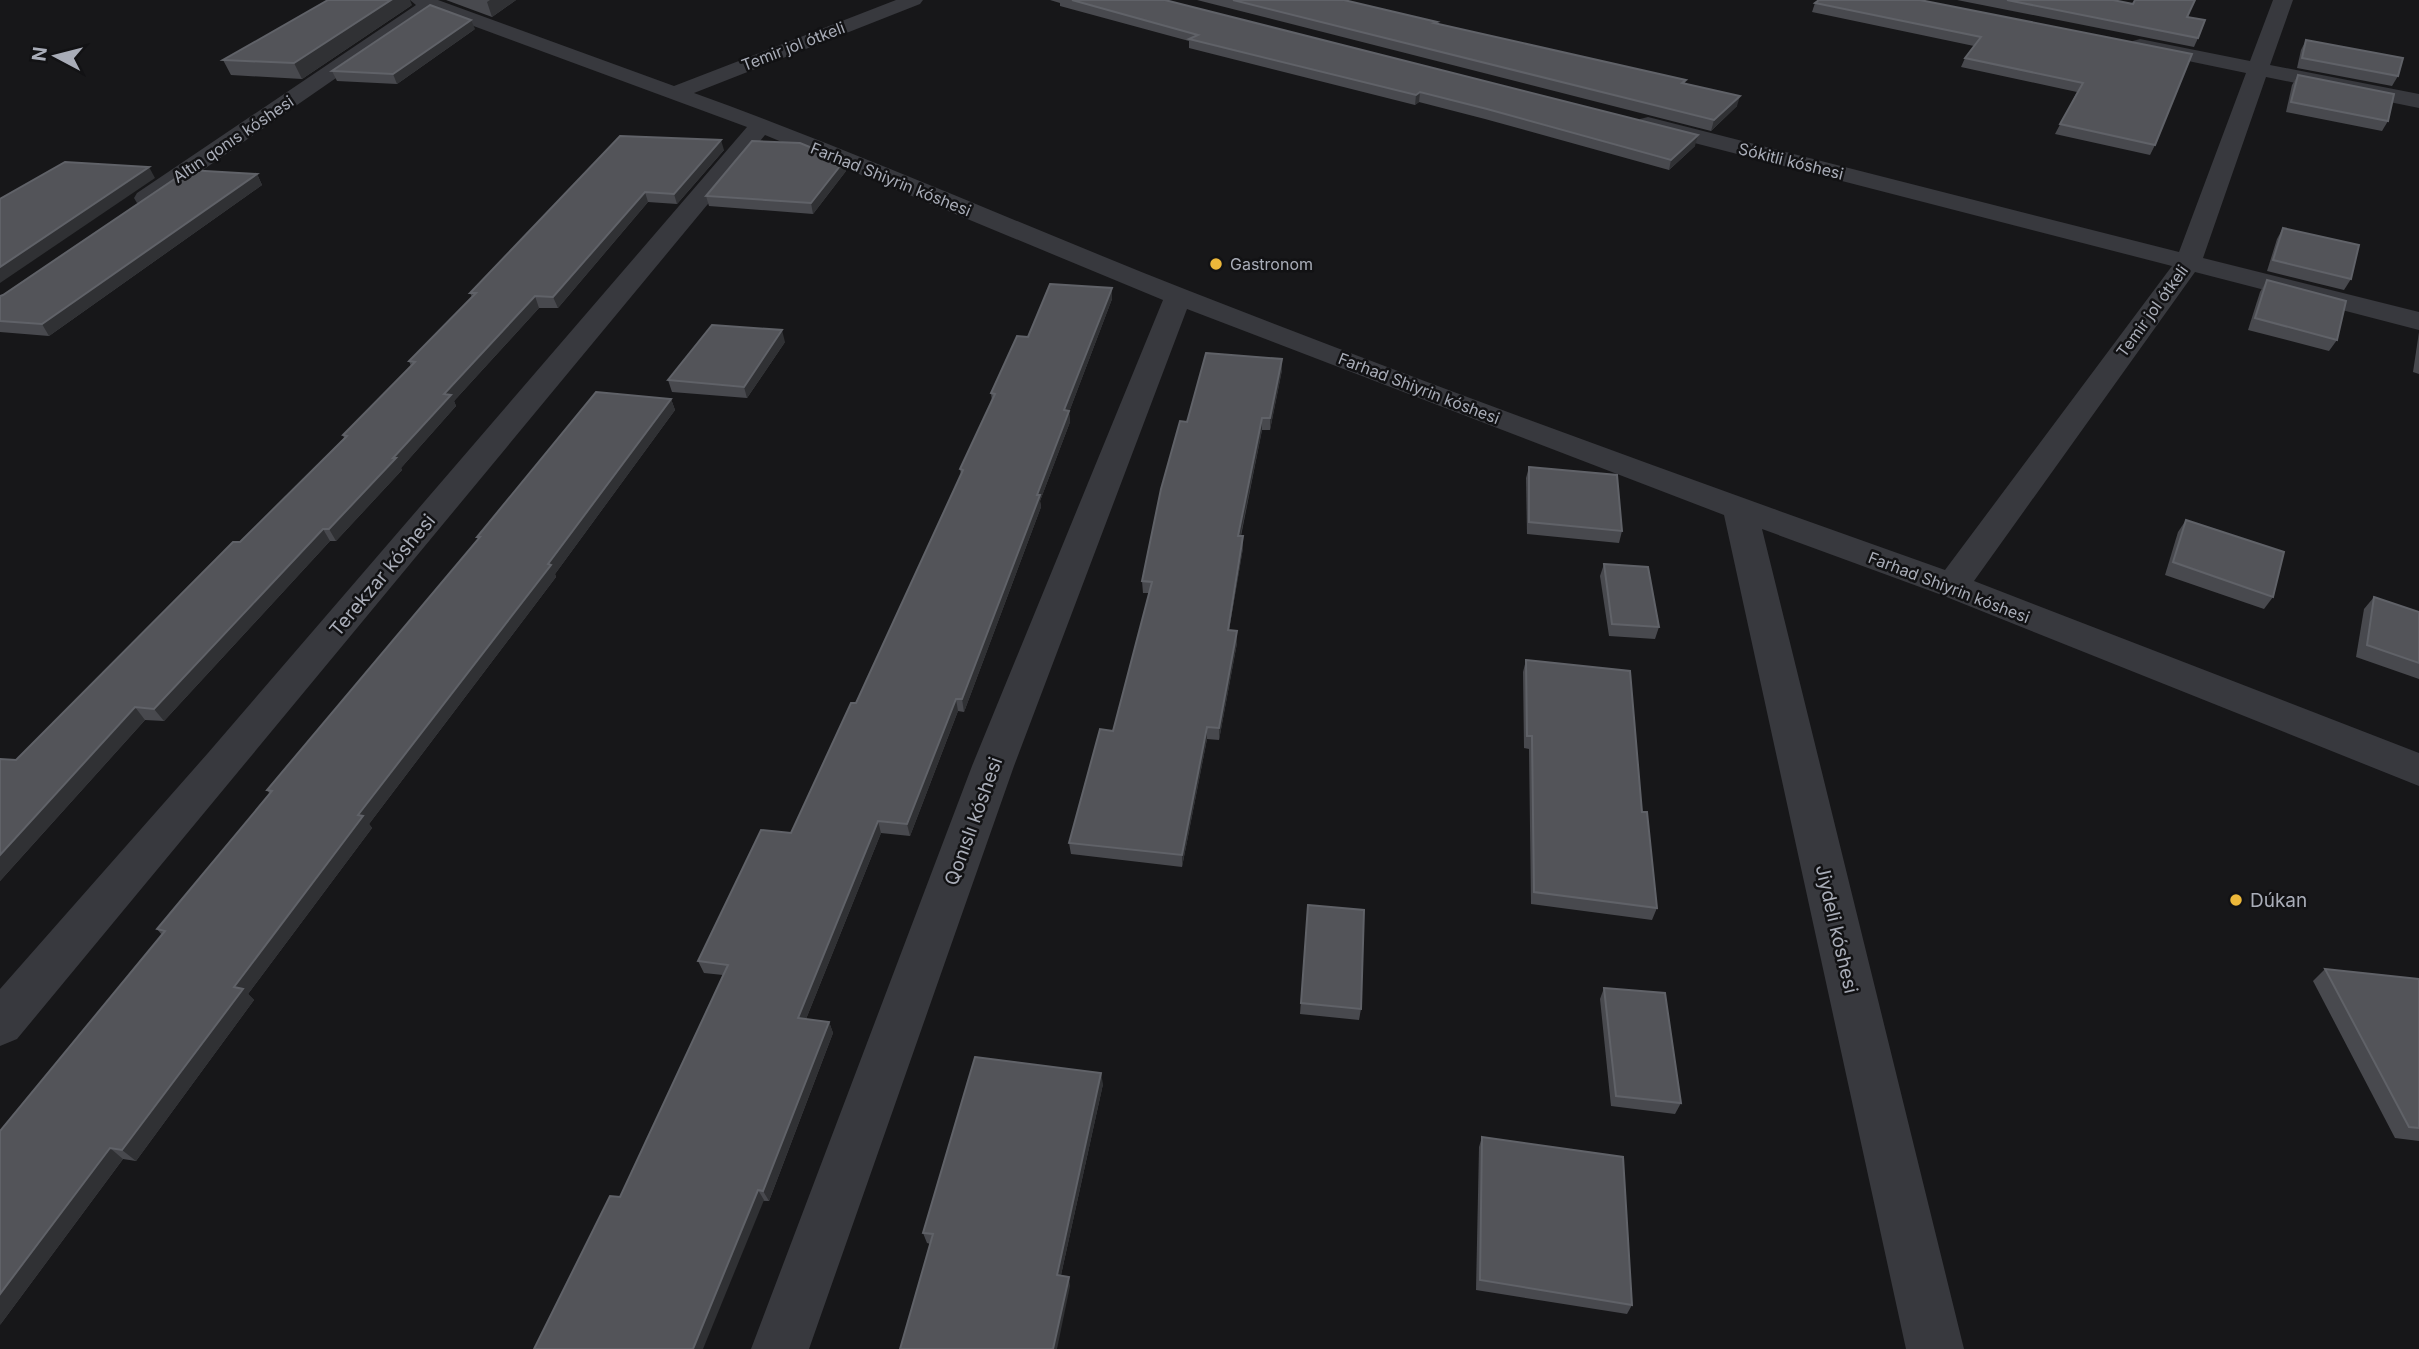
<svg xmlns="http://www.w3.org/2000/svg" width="2419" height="1349" font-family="Inter,sans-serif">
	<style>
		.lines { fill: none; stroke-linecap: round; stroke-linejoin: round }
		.minor { fill: #38393e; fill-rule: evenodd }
		.wall { fill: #48494e }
		.shaded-wall { fill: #303134 }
		.building { fill: #535459; stroke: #606268; stroke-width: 2 }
		.poi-dot { fill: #edb83a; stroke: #121214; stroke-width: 2.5 }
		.labels { text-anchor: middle; stroke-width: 5; stroke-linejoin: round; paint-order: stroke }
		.far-street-label { font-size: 16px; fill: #a9adb8; stroke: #121214 }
		.far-poi-label { font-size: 16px; fill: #a9adb8; stroke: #121214; text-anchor: start }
		.street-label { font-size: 19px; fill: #a9adb8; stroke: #121214 }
		.poi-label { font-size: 19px; fill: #a9adb8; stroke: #121214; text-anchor: start }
	</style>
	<rect width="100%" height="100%" fill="#171719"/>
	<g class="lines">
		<path class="minor" d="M410 0H438L674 86 896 0H923L920 4 694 93C860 153 1022 225 1187 290 1438 388 1691 480 1945 570L2172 266 1640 129 1637 124 1640 119 1648 117 2179 252 2246 73 2140 51 2133 49 2130 45 2133 41 2140 39 2250 61 2273 0H2293L2270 65 2419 94V108L2266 77 2203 258 2419 312V330L2195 272 1974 581 2419 753V786L1939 594 1762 529 1964 1349H1906L1724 515 1187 309 1014 766 809 1349H751L972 766 1163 300 765 135 17 1039 0 1046V989L208 753 747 127 433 11 155 203 146 205 137 203 134 198 137 193 416 5Z"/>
	</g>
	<g class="wall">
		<polygon points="446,0 516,0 492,17"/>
		<polygon points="1050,0 1165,0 1695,146 1669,170 1485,119 1419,102 1415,105 1189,48 1189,41 1060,6 1060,3"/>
		<polygon points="1197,0 1344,0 1437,22 1436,24 1686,80 1685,83 1737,106 1711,131"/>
		<polygon points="1957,0 2113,0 2198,38 2194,47"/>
		<polygon points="1815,3 2192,54 2155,145 2150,155 2055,134 2077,92 1961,67 1965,58 1974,46 1812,12"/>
		<polygon points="412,5 302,79 231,75 223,60"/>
		<polygon points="475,29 397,84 337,81 332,71"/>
		<polygon points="2306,40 2398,76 2392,86 2297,68 2301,50"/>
		<polygon points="2298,75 2388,121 2382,131 2286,112 2292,85"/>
		<polygon points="620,136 724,150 677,204 648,202 558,308 539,308 454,401 456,406 401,468 402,470 336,541 330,541 164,721 145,720 0,881 0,759 16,760 240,542 344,438 343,435 411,366 409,361 472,297 470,293"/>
		<polygon points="846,171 813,214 709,206 706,196"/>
		<polygon points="257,174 262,185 49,336 0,332 0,296"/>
		<polygon points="2283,228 2351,279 2344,290 2267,271 2277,239"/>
		<polygon points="2267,280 2337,340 2329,351 2248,330 2260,292"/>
		<polygon points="1112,288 1112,299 1069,412 1070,422 1040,501 1041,507 964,712 958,711 910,836 881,833 806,1019 829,1022 833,1033 769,1201 620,1197 723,975 704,973 698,961 791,833 856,703 961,474 960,469 992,401 991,393 1028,337"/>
		<polygon points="2419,332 2419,374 2413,372"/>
		<polygon points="785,342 747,398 672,392 668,380"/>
		<polygon points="1282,370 1270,430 1262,430 1241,536 1243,536 1243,548 1229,630 1237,631 1237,643 1219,740 1207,739 1182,867 1071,854 1069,843 1113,731 1149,593 1143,593 1142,581 1187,422"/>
		<polygon points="671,399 675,410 555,574 556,577 369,824 372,828 248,994 254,1000 136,1161 123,1159 0,1325 162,935 157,929 270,794 267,790 478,539 477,537"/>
		<polygon points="1529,467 1622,531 1619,543 1527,534 1526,478"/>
		<polygon points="2186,520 2273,597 2264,609 2165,575 2178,532"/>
		<polygon points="1604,564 1659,627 1655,639 1609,636 1600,576"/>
		<polygon points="2374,597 2419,612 2419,679 2356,657 2364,609"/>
		<polygon points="1526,660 1657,908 1652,920 1531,904 1529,749 1524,748 1523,672"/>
		<polygon points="1308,905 1361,1009 1359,1020 1300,1014"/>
		<polygon points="2325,969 2419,979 2419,1141 2395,1138 2313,981"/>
		<polygon points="1604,988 1681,1103 1675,1114 1611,1106 1600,999"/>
		<polygon points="1103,1084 1061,1275 1070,1286 927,1243 923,1233"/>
		<polygon points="1482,1137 1632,1305 1627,1314 1476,1290 1479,1147"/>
	</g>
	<g class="shaded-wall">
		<polygon points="391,0 410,0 412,5 302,79 294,63"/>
		<polygon points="490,0 516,0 492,17 487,2"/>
		<polygon points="471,20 475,29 397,84 393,74"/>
		<polygon points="1420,92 1419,102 1415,105 1416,95"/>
		<polygon points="1740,96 1737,106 1711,131 1714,120"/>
		<polygon points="1698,135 1695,146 1669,170 1671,160"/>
		<polygon points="721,140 724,150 677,204 674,194"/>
		<polygon points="844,161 846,171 813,214 811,203"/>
		<polygon points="149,167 155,178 0,283 0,267"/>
		<polygon points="257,174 262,185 49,336 42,324"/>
		<polygon points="645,192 648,202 558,308 553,297"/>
		<polygon points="1112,288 1112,299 1069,412 1070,422 1040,501 1041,507 964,712 962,699 1037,495 1064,410"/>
		<polygon points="535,296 539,308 454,401 456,406 401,468 402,470 336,541 329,529 393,458 444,394"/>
		<polygon points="782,330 785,342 747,398 744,387"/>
		<polygon points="1282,359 1282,370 1270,430 1270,418"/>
		<polygon points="671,399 675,410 555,574 556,577 369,824 372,828 248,994 254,1000 136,1161 122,1150 234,987 358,815 548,564"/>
		<polygon points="1262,418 1262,430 1238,548 1238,536"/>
		<polygon points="323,529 330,541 164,721 154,709"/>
		<polygon points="1243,536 1243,548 1227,642 1228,630"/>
		<polygon points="1237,631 1237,643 1219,740 1219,728"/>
		<polygon points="956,699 958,711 910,836 907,824"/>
		<polygon points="135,707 145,720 0,881 0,855"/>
		<polygon points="1207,727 1207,739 1182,867 1182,855"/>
		<polygon points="878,821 881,833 802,1029 798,1018"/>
		<polygon points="829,1022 833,1033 769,1201 763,1191"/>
		<polygon points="1101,1073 1103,1084 1059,1284 1057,1275"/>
		<polygon points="110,1148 123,1159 0,1325 0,1294"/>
		<polygon points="758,1190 764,1200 703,1349 693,1349"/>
		<polygon points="1069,1277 1070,1286 1057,1349 1053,1349"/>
	</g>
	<g class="building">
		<polygon points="328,0 391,0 294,63 223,60"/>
		<polygon points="1072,0 1165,0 1698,135 1671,160 1487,109 1420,92 1416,95 1189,39 1198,35"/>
		<polygon points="1233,0 1344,0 1437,22 1434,23 1686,80 1682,83 1740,96 1714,120"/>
		<polygon points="1819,0 1920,0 2192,54 2155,145 2060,124 2083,83 1965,58 1981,37 1815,3"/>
		<polygon points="2007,0 2113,0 2133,4 2135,0 2195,0 2187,17 2205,20 2198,38"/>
		<polygon points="430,5 471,20 393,74 332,71"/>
		<polygon points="2306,40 2403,58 2398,76 2302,58"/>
		<polygon points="2298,75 2394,94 2388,121 2291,102"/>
		<polygon points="620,136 721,140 674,194 645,192 553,297 535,296 444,394 451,395 393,458 396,458 329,529 323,529 154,709 135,707 0,855 0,759 16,760 233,542 240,542 347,436 343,435 415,362 409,361 476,293 470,293"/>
		<polygon points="752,141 800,143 844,161 811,203 706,196"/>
		<polygon points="65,162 149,167 0,267 0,199"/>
		<polygon points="188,170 257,174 42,324 0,321 0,296 3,295"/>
		<polygon points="2283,228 2359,245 2351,279 2273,260"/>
		<polygon points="2267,280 2346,301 2337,340 2255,318"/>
		<polygon points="1050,284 1112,288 1064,410 1069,411 1037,495 1040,495 962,699 956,699 907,824 878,821 798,1018 829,1022 763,1191 758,1190 693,1349 534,1349 610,1196 620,1197 728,965 698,961 761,830 791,833 851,703 856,703 963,470 960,469 995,394 991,393 1017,336 1028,337"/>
		<polygon points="712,325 782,330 744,387 668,380"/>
		<polygon points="1206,353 1282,359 1270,418 1262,418 1238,536 1243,536 1228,630 1237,631 1219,728 1207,727 1182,855 1069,843 1100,729 1113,731 1152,582 1142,581 1161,489 1180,421 1187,422"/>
		<polygon points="596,392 671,399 548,564 551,565 358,815 363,816 234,987 243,989 122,1150 110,1148 0,1294 0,1131 165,931 157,929 272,791 267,790 480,537 477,537"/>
		<polygon points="1529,467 1617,475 1622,531 1529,522"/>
		<polygon points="2186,520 2284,552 2273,597 2173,562"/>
		<polygon points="1604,564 1648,567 1659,627 1612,624"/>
		<polygon points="2374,597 2419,612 2419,663 2367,645"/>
		<polygon points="1526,660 1630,671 1642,812 1647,812 1657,908 1534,892 1532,736 1527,736"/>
		<polygon points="1308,905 1364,910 1361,1009 1301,1003"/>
		<polygon points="2325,969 2419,979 2419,1128 2409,1127"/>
		<polygon points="1604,988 1665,993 1681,1103 1616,1096"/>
		<polygon points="975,1057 1101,1073 1057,1275 1069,1277 1053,1349 900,1349 933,1234 923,1233"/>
		<polygon points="1482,1137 1623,1157 1632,1305 1480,1280"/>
	</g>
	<g class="poi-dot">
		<circle cx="1216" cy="264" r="7"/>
		<circle cx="2236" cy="900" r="7"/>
	</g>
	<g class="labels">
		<g class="far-street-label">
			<text transform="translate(793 46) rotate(-21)" y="6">Temir jol ótkeli</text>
			<text transform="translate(233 139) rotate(-34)" y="6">Altın qonıs kóshesi</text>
			<text transform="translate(1791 161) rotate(14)" y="6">Sókitli kóshesi</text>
			<text transform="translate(891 179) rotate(22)" y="6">Farhad Shiyrin kóshesi</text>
			<text transform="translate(2152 311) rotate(-54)" y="6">Temir jol ótkeli</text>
			<text transform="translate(1419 388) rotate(21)" y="6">Farhad Shiyrin kóshesi</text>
			<text transform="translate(1949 587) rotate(21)" y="6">Farhad Shiyrin kóshesi</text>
		</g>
		<g class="far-poi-label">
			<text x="1230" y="270">Gastronom</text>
		</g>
		<g class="street-label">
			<text transform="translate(382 575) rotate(-50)" y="7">Terekzar kóshesi</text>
			<text transform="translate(973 821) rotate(-70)" y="7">Qonıslı kóshesi</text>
			<text transform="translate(1837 929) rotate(77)" y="7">Jiydeli kóshesi</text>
		</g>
		<g class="poi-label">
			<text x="2250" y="907">Dúkan</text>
		</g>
	</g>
	<g transform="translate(56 56) rotate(277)" stroke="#121214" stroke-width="5" paint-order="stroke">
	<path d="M0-5L12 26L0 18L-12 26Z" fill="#a9adb8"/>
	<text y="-10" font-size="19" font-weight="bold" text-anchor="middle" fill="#a9adb8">N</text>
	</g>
</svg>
